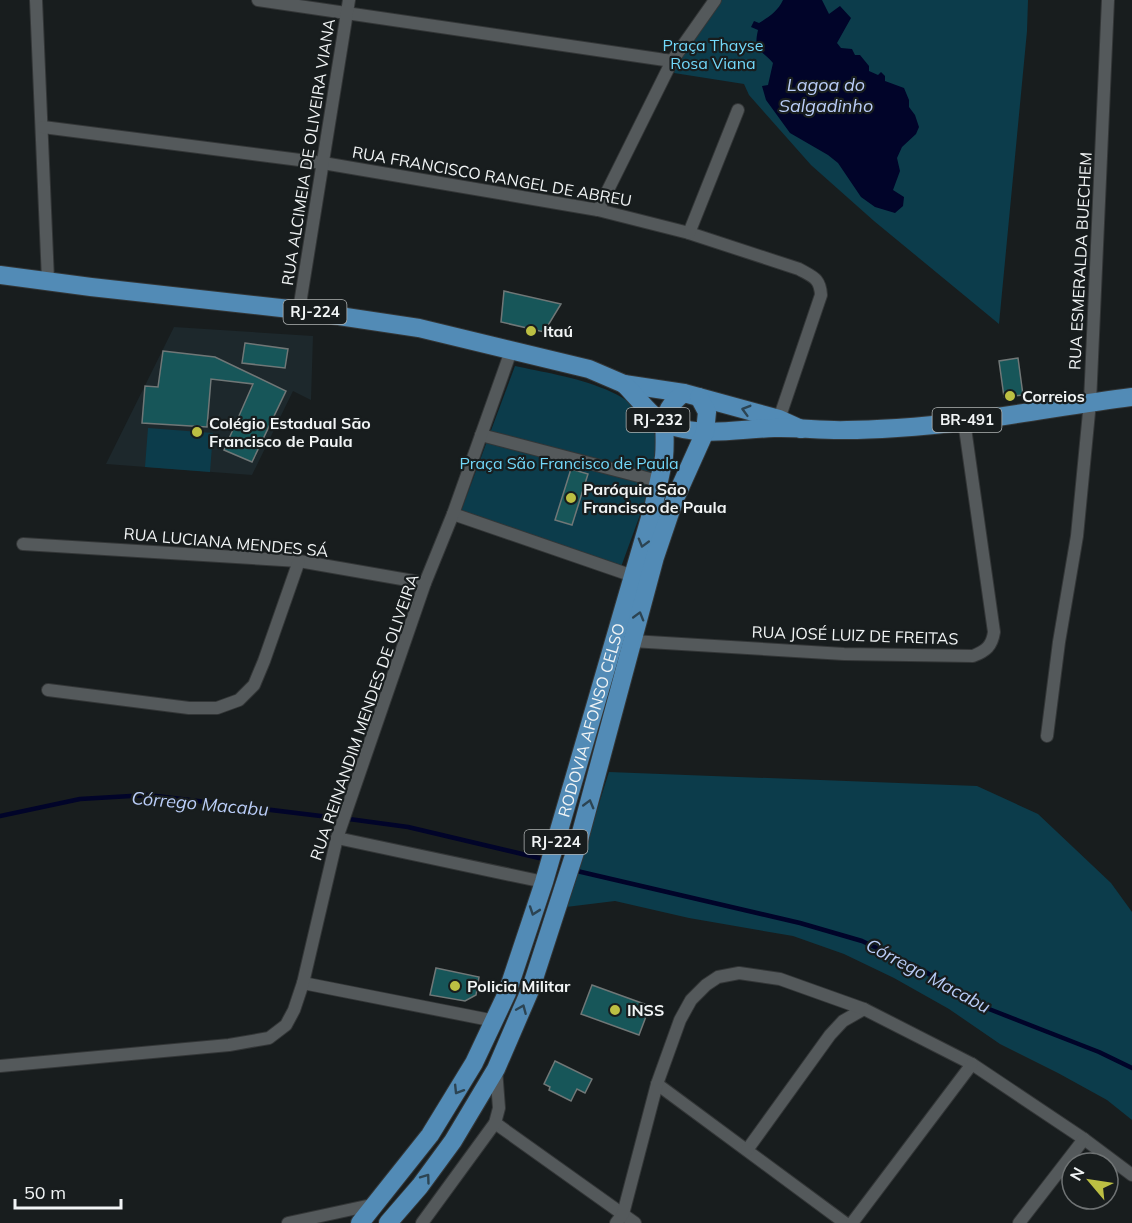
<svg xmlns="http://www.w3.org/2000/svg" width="1132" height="1223" font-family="Mulish,sans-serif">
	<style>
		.built { fill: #1d282c }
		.green { fill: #0c3c4b }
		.water { fill: #010429 }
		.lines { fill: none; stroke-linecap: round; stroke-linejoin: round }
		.stream { stroke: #010429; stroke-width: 4.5 }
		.building { fill: #175659; stroke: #707777; stroke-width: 1.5 }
		.street-casing { stroke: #333637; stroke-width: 14 }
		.primary-casing { stroke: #333637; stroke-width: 20 }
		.street { stroke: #54595b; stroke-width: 12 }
		.primary { stroke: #528bb6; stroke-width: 18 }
		.oneway { stroke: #2c4453 }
		.poi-dot { fill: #bcbf43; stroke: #181d1e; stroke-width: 2 }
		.labels { text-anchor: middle; stroke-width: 4.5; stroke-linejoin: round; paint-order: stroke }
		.shield { fill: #181d1e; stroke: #b0b4b4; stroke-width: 1.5 }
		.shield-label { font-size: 15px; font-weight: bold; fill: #f1f4f5 }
		.park-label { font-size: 16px; fill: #72d9fb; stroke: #181d1e }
		.street-label { font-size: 16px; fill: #f1f4f5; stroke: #181d1e }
		.poi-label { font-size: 16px; font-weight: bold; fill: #f1f4f5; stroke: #181d1e; text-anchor: start }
		.water-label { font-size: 18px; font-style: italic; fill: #bacdf8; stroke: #181d1e }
	</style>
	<rect width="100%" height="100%" fill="#181d1e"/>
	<polygon class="built" points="174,327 313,336 311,400 293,391 252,475 106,464"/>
	<g class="green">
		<polygon points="720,0 1028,0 1027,31 999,324 874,221 811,165 749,95 744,84 674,73 676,65"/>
		<path d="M515 366C570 378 674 390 656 471 654 481 649 492 645 501 637 523 629 545 621 567L461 511Z"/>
		<polygon points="148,428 213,433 210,472 145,467"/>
		<polygon points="609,772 977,786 1038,814 1111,883 1132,912 1132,1120 1107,1100 1058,1073 1000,1044 949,1009 894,978 844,954 793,936 689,918 615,901 566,907"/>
	</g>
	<path class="water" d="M783 0H822L829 14 840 6 851 18 837 43 841 48 852 49 855 55H860L869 66V71L878 75 881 72 885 76V81L904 88 909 100V107L915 115 919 127 916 134 902 147 897 158 900 171 893 190 904 197 903 206 895 213 875 207 861 197 838 163 828 155 790 133 766 100 762 86 768 85 773 63C761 49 753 52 758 30L751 27 754 21 759 23C769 17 778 11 783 0Z"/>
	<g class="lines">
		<g class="stream">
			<polyline points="0,816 80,799 148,795 329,817"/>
			<polyline points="349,819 408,827 539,858"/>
			<polyline points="577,871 800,923 862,941 915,966 989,1009 1099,1052 1132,1068"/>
		</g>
	</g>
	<g class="building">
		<polygon points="504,291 561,304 544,332 501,322"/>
		<polygon points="245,343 288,349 285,368 242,363"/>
		<polygon points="163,351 215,357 286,391 252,462 224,450 253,384 211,379 207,427 142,423 145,386 158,387"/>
		<polygon points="1018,358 1023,395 1004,397 999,361"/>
		<polygon points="571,469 588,474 572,525 555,520"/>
		<polygon points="436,968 479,977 476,995 465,1001 430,995"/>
		<polygon points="592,985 650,1006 639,1035 581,1014"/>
		<polygon points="555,1061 592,1079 585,1093 577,1089 571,1101 549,1090 550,1087 544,1084"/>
	</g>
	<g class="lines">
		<g class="street-casing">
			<g id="street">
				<polyline points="36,0 48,280"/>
				<polyline points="258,0 672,61"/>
				<path d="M43 127 323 163 598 210 689 233 799 269C813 277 820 278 821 295L779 419"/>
				<polyline points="598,210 672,61 715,0"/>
				<polyline points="689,233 738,110"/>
				<polyline points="299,310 349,0"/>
				<polyline points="481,435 658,481"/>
				<polyline points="453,514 633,576"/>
				<polyline points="23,544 299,561 425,583"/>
				<path d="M632 641 844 654 973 656C986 651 992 646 994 632L964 421"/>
				<polyline points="48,690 189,708 217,708 239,700 254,685 264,661 299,561"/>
				<polyline points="1047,736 1059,642 1077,536 1090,402 1108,0"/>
				<polyline points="337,838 544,882"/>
				<polyline points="303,983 495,1021"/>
				<polyline points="0,1066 229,1045 269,1038 286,1025 294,1010 303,983 337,838 425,583 453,514 511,351"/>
				<polyline points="657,1084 845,1223"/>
				<polyline points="495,1123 635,1223"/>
				<polyline points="747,1150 830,1035 843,1021 864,1009"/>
				<polyline points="288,1223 376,1204"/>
				<polyline points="422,1223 495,1123 499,1108 496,1069"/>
				<polyline points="616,1223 623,1214 657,1084 680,1020 691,1000 706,985 718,977 739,973 780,979 864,1009 972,1064 1084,1139 1132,1175"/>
				<polyline points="852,1223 972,1064"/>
				<polyline points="1019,1223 1084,1139"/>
			</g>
		</g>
		<g class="primary-casing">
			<g id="primary">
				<polyline points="0,275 91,287 299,310 419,328 589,369 624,384 684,393 779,419 801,429"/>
				<path d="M624 384C636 395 652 419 666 424 701 438 738 429 774 428 798 427 823 431 847 430 864 430 881 429 897 428 976 423 1054 407 1132 397"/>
				<path id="s1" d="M360 1223 430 1135 474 1063 507 993 544 882 654 504C657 489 661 473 664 457 667 429 657 412 684 393"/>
				<polyline points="388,1223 420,1186 453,1141 496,1069 531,988 579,840 655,557 674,501 705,432 707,412 699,397"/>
			</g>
		</g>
		<use href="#street" class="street"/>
		<use href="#primary" class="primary"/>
	</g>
	<defs><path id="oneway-chevron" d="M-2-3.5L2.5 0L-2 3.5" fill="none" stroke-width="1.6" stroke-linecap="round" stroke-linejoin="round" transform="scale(1.5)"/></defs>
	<g class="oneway">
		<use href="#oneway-chevron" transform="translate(746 410) rotate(-164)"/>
		<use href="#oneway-chevron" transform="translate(643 543) rotate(106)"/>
		<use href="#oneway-chevron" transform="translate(639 616) rotate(-74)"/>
		<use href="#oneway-chevron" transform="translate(589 804) rotate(-75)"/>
		<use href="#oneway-chevron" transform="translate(534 911) rotate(109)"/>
		<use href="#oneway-chevron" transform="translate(522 1009) rotate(-67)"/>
		<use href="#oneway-chevron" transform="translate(458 1090) rotate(122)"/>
		<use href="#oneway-chevron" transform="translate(426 1178) rotate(-54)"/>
	</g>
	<g class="poi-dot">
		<circle cx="531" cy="331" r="6"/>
		<circle cx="1010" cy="396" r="6"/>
		<circle cx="197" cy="432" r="6"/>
		<circle cx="571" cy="498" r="6"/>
		<circle cx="455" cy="986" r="6"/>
		<circle cx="615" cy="1010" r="6"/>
	</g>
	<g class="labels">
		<g class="shield">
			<rect x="283.5" y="300" width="63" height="24" rx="4.5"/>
			<rect x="626.5" y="408" width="63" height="24" rx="4.5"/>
			<rect x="932.5" y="408" width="69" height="24" rx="4.5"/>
			<rect x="524.5" y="830" width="63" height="24" rx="4.5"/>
		</g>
		<g class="shield-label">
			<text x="315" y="317">RJ-224</text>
			<text x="658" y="425">RJ-232</text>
			<text x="967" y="425">BR-491</text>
			<text x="556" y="847">RJ-224</text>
		</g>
		<g class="park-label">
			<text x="713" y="51">Praça Thayse<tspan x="713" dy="18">Rosa Viana</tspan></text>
			<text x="569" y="469">Praça São Francisco de Paula</text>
		</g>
		<g class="street-label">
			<text transform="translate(308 152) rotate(-81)" y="6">RUA ALCIMEIA DE OLIVEIRA VIANA</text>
			<text transform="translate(492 176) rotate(10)" y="6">RUA FRANCISCO RANGEL DE ABREU</text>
			<text transform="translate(1080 261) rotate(-87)" y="6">RUA ESMERALDA BUECHEM</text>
			<text transform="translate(226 542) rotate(5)" y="6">RUA LUCIANA MENDES SÁ</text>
			<text transform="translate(855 635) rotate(2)" y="6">RUA JOSÉ LUIZ DE FREITAS</text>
			<text transform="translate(364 717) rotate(-71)" y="6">RUA REINANDIM MENDES DE OLIVEIRA</text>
			<text dy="6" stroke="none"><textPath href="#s1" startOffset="560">RODOVIA AFONSO CELSO</textPath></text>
		</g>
		<g class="poi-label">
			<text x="543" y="337">Itaú</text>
			<text x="1022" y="402">Correios</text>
			<text x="209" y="429">Colégio Estadual São<tspan x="209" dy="18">Francisco de Paula</tspan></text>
			<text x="583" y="495">Paróquia São<tspan x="583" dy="18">Francisco de Paula</tspan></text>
			<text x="467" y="992">Policia Militar</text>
			<text x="627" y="1016">INSS</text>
		</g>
		<g class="water-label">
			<text x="826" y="91">Lagoa do<tspan x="826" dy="21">Salgadinho</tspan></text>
			<text transform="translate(200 804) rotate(5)" y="6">Córrego Macabu</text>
			<text transform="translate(928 976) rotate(28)" y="6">Córrego Macabu</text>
		</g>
	</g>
	<g transform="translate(1090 1181) rotate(299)"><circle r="28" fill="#181d1e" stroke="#6f7374" stroke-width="1.5"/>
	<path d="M0-4.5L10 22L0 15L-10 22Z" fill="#bcbf43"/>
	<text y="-9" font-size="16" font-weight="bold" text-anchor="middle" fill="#f1f4f5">N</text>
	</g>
	<path d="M15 1199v9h106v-9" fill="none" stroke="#f1f4f5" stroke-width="3"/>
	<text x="24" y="1199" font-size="18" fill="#f1f4f5" stroke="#181d1e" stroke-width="4.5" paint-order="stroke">50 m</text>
</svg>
